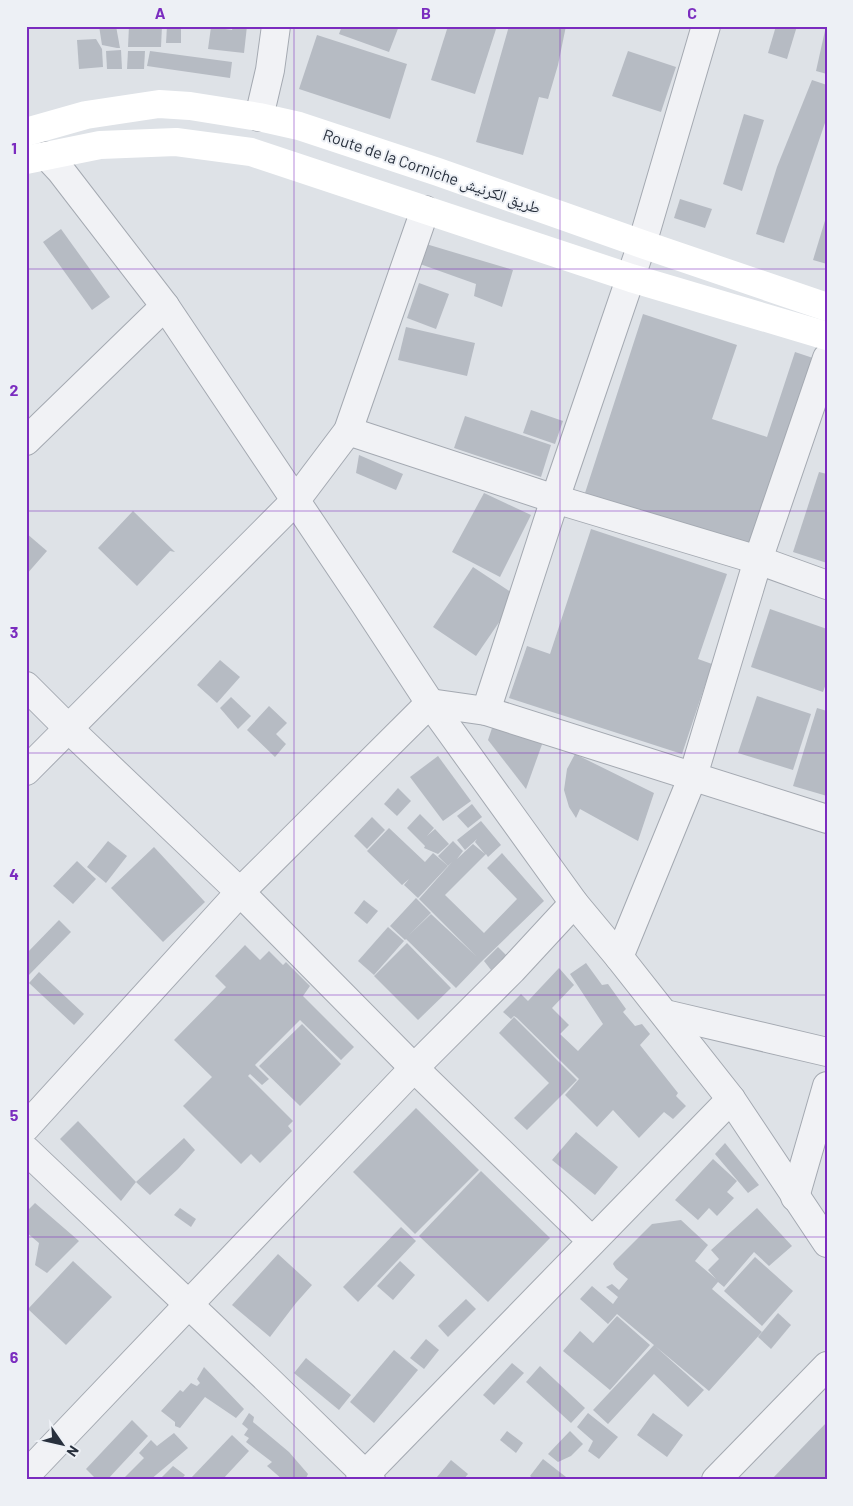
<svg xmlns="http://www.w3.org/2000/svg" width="853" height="1506" font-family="Barlow,'Noto Naskh Arabic',sans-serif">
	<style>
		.building { fill: #b6bbc3 }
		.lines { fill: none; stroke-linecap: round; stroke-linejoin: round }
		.street-casing { stroke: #a4a9b1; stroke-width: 30 }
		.street { stroke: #f1f2f5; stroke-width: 28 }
		.secondary { stroke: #fff; stroke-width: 28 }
		.grid { fill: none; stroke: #7b2cbf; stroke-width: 1; stroke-opacity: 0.55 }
		.labels { text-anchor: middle; stroke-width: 4; stroke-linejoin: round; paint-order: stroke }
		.street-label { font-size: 16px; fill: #28303d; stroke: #edf0f5 }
		.neatline { fill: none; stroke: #7b2cbf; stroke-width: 2 }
		.grid-label { font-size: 16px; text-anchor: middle; font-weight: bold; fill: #7b2cbf }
	</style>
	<rect width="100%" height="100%" fill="#dee2e7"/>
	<g class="building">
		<polygon points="99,26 116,26 120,48 117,48 102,45"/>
		<polygon points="129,26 162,26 161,47 128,47"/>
		<polygon points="167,26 181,26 181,43 166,43"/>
		<polygon points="233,26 247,26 244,53 208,49 211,27 232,30"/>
		<polygon points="342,26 399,26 389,52 339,34"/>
		<polygon points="448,26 497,26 475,94 431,80"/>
		<polygon points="509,26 566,26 558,65 548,99 539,97 523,155 476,142"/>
		<polygon points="776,26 797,26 787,59 768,53"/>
		<polygon points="826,26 827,26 827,74 816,71"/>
		<polygon points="317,35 407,64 390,119 299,89"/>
		<polygon points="96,39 102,49 103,67 79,69 77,40"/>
		<polygon points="121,50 122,69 107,69 106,51"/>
		<polygon points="128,51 145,51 144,69 127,69"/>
		<polygon points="150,51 232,62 230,78 147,66"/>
		<polygon points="628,51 676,67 661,112 612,96"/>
		<polygon points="812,80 827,85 827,117 784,243 756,234 777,167"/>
		<polygon points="744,114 764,120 742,191 723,184"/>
		<polygon points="680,199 712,209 705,228 674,218"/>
		<polygon points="827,214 827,264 813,260"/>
		<polygon points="61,229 110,297 92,310 43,242"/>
		<polygon points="426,244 513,270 502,307 474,296 476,284 420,264"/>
		<polygon points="419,283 449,294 436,329 407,318"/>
		<polygon points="643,314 737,345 712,419 767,437 795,352 816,359 754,548 585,493"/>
		<polygon points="406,327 475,343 467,376 398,360"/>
		<polygon points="531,410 563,421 555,444 523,433"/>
		<polygon points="465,416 551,445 541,477 454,448"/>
		<polygon points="359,455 403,474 396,490 356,473"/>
		<polygon points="819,472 827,474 827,563 793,552"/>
		<polygon points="484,493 531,515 500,577 452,552"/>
		<polygon points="133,511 175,552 170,551 137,586 98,548"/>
		<polygon points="591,529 727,574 698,659 712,664 682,754 509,698 527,646 550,654"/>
		<polygon points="26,533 47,551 26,575"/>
		<polygon points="473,567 517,596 476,656 433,627"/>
		<polygon points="770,609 827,629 827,681 823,692 751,667"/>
		<polygon points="220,660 240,677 217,703 197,685"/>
		<polygon points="757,696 811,714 793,770 738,753"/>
		<polygon points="231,697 251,716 238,729 220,708"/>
		<polygon points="269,706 287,723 276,734 286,744 275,757 247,730"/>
		<polygon points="817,708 827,711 827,796 793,786"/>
		<polygon points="495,719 545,736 526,789 488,740"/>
		<polygon points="575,754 654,793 638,841 580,809 576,818 569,807 564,790 567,769"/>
		<polygon points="438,756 471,801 443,821 410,777"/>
		<polygon points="398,788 411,801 397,816 384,804"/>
		<polygon points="472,804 482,817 468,828 457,816"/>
		<polygon points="420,814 434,828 427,836 435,829 449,844 438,854 424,848 425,846 407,828"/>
		<polygon points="372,817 385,830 367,849 354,836"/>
		<polygon points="481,821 501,845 488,857 486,854 445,895 484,933 517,899 487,868 502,853 544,901 481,962 456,988 406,939 405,940 390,926 416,898 431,913 409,935 431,914 476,956 419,899 452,862 448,866 438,856 453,841 463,851 457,859 473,844 485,854 475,842 477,839 465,850 457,840"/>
		<polygon points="389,828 425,862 433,853 448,866 418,898 404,885 409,879 402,885 367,851"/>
		<polygon points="108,841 127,856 106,883 87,867"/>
		<polygon points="154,847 205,902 163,942 111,888"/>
		<polygon points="77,861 96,879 73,904 53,886"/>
		<polygon points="364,900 378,911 367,924 354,913"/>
		<polygon points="59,920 71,932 26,978 26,954"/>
		<polygon points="388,927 404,941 374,975 358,961"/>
		<polygon points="407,943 451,988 418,1020 374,976"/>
		<polygon points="245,945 260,960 269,951 283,965 286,962 310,986 303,996 354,1047 341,1060 300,1020 255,1065 269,1079 262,1085 250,1074 248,1076 293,1121 288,1126 292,1131 260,1163 251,1154 241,1164 183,1106 212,1077 174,1040 226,987 215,976"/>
		<polygon points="498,947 506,955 491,970 484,961"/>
		<polygon points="586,963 602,985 608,984 626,1009 623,1012 635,1026 642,1024 650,1034 640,1045 678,1093 676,1096 686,1106 673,1119 664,1112 639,1138 613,1110 597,1127 565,1095 579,1079 517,1018 514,1016 511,1019 503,1012 521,994 528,1001 559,968 574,985 552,1008 569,1025 560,1034 578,1051 603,1024 570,974"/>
		<polygon points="39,972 84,1014 74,1025 29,983"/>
		<polygon points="514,1017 577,1080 527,1130 514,1118 549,1083 499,1033"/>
		<polygon points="302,1024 341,1064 300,1106 259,1066"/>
		<polygon points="416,1108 479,1170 415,1234 353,1172"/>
		<polygon points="78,1121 136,1182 121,1201 60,1139"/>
		<polygon points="576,1132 618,1167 595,1195 552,1160"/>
		<polygon points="184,1138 195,1150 178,1169 150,1195 136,1182"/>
		<polygon points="725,1143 759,1185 748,1193 715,1154"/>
		<polygon points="713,1159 737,1181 727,1192 734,1198 717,1216 709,1208 698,1220 675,1200"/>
		<polygon points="481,1171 550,1238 488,1302 419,1236"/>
		<polygon points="35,1203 79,1241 47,1273 35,1265 39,1243 26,1232 26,1212"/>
		<polygon points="180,1208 196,1219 191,1227 174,1215"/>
		<polygon points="757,1208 792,1246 769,1266 754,1252 724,1287 718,1282 712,1289 762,1332 709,1391 655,1346 704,1390 688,1407 654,1374 608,1424 593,1410 654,1345 617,1314 608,1324 580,1299 592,1286 613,1304 618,1297 606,1287 612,1284 619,1290 628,1279 616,1269 613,1264 614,1262 652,1224 681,1220 708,1245 695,1261 716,1279 708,1270 719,1259 711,1250"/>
		<polygon points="401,1227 416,1241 358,1302 343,1287"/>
		<polygon points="278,1254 312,1285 296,1303 270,1337 232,1305"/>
		<polygon points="755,1257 793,1291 762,1326 724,1291"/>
		<polygon points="73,1261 112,1297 66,1345 28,1309"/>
		<polygon points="400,1261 415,1275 393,1300 377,1286"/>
		<polygon points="466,1299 476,1309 448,1337 438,1326"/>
		<polygon points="778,1313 791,1325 771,1349 758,1337"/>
		<polygon points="617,1316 650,1345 610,1390 563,1351 580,1331 593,1343"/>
		<polygon points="426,1339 439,1350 424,1369 410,1358"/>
		<polygon points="394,1350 418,1370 374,1423 350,1402"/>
		<polygon points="306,1358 351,1395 339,1410 294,1373"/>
		<polygon points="512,1363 524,1373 494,1405 483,1395"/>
		<polygon points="540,1366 585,1408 571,1423 526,1382"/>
		<polygon points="204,1367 244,1409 236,1418 205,1397 180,1428 175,1426 175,1422 161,1411 180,1390 183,1392 191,1383 197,1386 200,1383 197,1379"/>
		<polygon points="249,1413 254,1417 253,1422 289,1452 308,1474 305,1480 283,1480 267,1466 272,1462 246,1442 249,1438 244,1435 248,1429 242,1424"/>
		<polygon points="588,1413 618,1437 599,1459 588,1451 593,1441 577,1427"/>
		<polygon points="653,1413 683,1435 667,1457 637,1435"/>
		<polygon points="132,1420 148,1436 107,1480 97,1480 86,1469"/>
		<polygon points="827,1422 827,1480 771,1480"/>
		<polygon points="507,1431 523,1443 516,1453 500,1440"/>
		<polygon points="570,1431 583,1444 571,1456 558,1462 548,1454"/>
		<polygon points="174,1433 188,1448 150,1480 122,1480 144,1458 139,1453 151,1440 157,1446"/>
		<polygon points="232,1435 249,1451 222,1480 193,1480 191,1478"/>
		<polygon points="543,1459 566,1477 564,1480 535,1480 530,1476"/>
		<polygon points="451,1460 468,1474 463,1480 440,1480 437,1477"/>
		<polygon points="173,1466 185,1475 181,1480 159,1480"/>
	</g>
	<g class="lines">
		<g class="street-casing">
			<g id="street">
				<polyline points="259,117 270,70 276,26"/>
				<polyline points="47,156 61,171 165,306 363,601 430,703 574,903 619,957 731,1099 827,1243"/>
				<polyline points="348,431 555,499 758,560 827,585"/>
				<polyline points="26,441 165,306"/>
				<polyline points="26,686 69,729 240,892 414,1068 592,1241"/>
				<polyline points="486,711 555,499 642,244 706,26"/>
				<polyline points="26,771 296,500 348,431 425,210"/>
				<polyline points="619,957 693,776 758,560 827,358"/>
				<polyline points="665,1014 827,1052"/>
				<polyline points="26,1127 240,892 430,703 486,711 827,819"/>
				<polyline points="26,1150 267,1379 371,1480"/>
				<polyline points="795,1197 827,1086"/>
				<polyline points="26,1475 414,1068 512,970 574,903"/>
				<polyline points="360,1480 731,1099"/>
				<polyline points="716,1480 827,1366"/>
			</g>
		</g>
		<use href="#street" class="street"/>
		<g class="secondary">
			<polyline points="26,132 86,115 159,104 190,106 259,117 299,126 438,172 642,244 827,307"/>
			<polyline points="26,160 100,145 176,142 251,152 631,278 827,336"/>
		</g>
	</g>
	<path class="grid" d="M294 26V1480M560 26V1480M26 269H827M26 511H827M26 753H827M26 995H827M26 1237H827"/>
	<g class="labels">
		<g class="street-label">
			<text transform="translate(432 171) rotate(19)" y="6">Route de la Corniche طريق الكرنيش</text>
		</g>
	</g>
	<rect width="853" height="1506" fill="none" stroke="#edf0f5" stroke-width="55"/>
	<g transform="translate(62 1444) rotate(124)" stroke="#edf0f5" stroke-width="4" paint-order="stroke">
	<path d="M0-4L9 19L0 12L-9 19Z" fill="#28303d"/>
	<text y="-8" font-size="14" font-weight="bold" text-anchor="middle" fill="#28303d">N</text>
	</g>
	<rect x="28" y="28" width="798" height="1450" class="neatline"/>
	<g class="grid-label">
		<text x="160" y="19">A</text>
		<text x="426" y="19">B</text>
		<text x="692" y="19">C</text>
		<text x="14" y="154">1</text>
		<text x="14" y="396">2</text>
		<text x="14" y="638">3</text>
		<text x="14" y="880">4</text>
		<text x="14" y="1121">5</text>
		<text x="14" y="1363">6</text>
	</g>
</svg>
